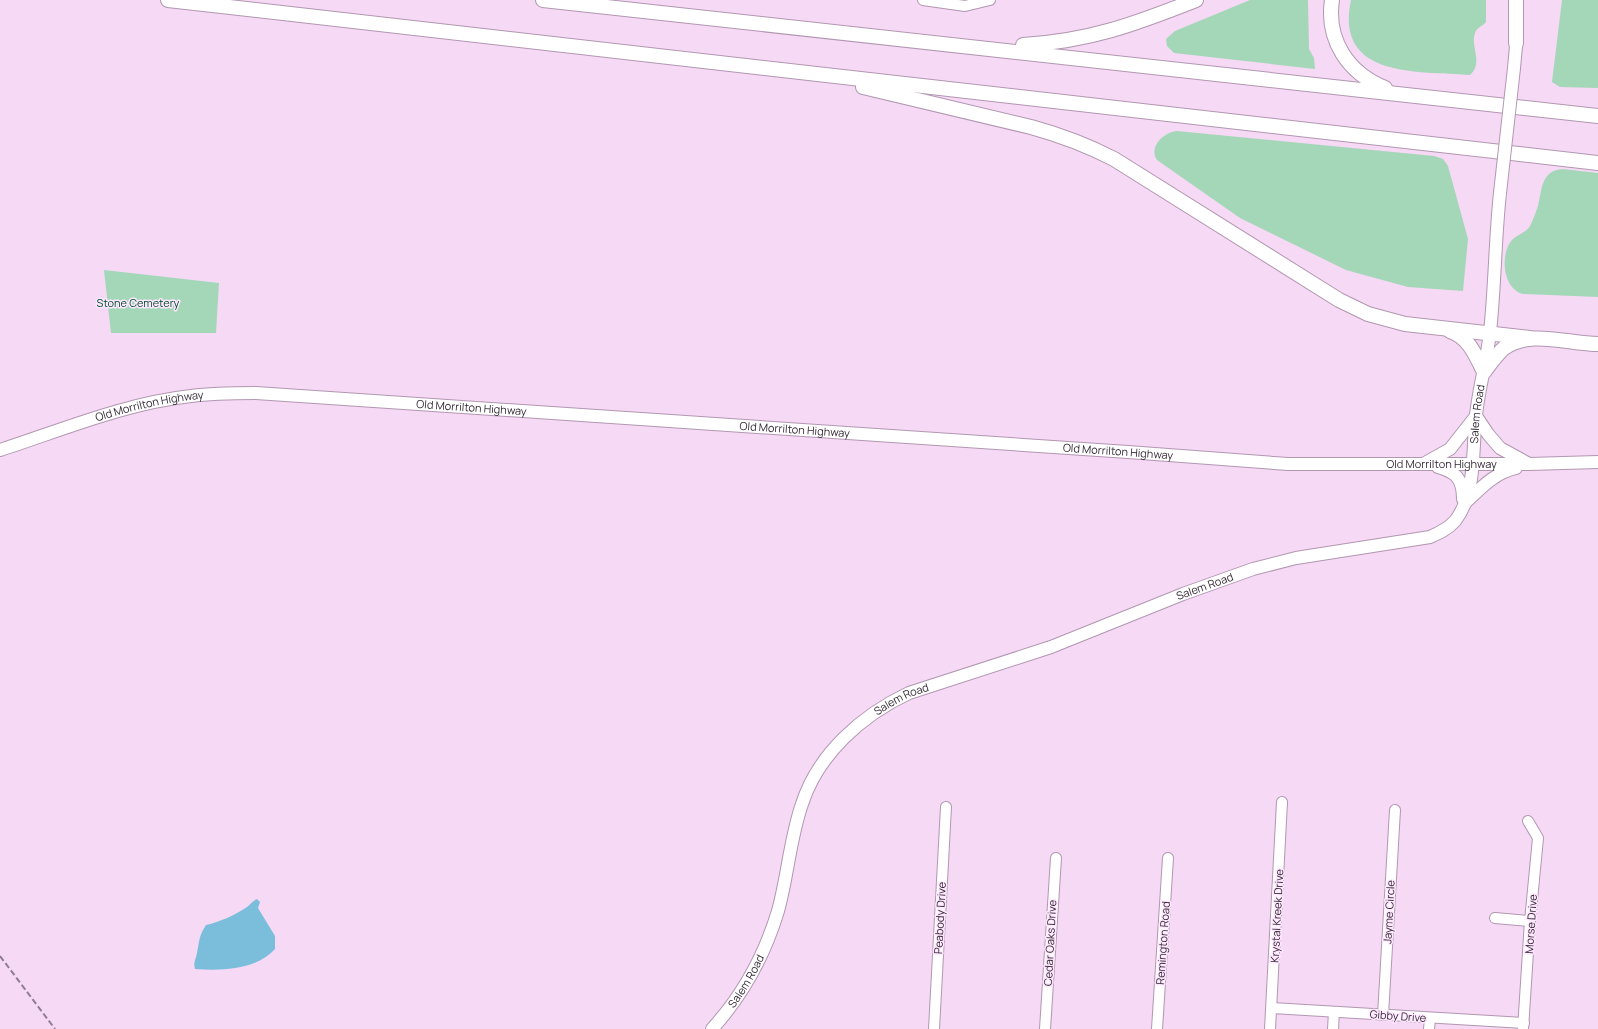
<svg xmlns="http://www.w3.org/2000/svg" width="1598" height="1029" font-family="Manrope,sans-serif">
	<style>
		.green { fill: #a4d7b8 }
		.water { fill: #7abedb }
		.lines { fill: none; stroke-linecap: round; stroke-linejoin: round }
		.minor-casing { stroke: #b297b1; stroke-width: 12 }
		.major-casing { stroke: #b297b1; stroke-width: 14 }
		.highway-casing { stroke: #b297b1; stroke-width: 16 }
		.minor { stroke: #fff; stroke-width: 10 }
		.major { stroke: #fff; stroke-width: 12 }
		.highway { stroke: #fff; stroke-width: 14 }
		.rail { stroke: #907d90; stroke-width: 2; stroke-dasharray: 6 3; stroke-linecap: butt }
		.major-bridge-casing { stroke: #b297b1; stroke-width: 14; stroke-linecap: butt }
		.major-bridge { stroke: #fff; stroke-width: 12 }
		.labels { text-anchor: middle; stroke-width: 3; stroke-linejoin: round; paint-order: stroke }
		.park-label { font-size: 11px; fill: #004d2c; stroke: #ffe8ff }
		.street-label { font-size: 11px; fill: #342a34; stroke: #ffe8ff }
	</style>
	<rect width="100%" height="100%" fill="#f5d9f5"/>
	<g class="green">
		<polygon points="1250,0 1308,0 1309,49 1314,58 1315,69 1174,53 1167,46 1166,39 1175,31"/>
		<path d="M1351 0H1486V22C1483 26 1477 27 1475 33 1470 47 1484 63 1470 75 1419 71 1334 79 1351 0Z"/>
		<polygon points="1562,0 1598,0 1598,88 1560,87 1552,82"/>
		<path d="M1177 131 1434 156 1443 159 1448 166 1468 239 1463 291 1408 287 1346 270 1240 218 1157 160C1148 147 1164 132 1177 131Z"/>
		<path d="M1563 169 1598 173V297L1523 294C1503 289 1500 256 1511 241 1516 235 1526 233 1530 226 1533 220 1536 212 1538 206 1542 190 1541 170 1563 169Z"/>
		<polygon points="104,270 219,283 216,333 111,333"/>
	</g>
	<path class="water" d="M257 899 260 902 258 908 275 936V949C256 970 222 971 195 969 193 962 196 959 197 953 200 940 198 938 206 925 220 922 235 915 247 907 251 904 252 901 257 899Z"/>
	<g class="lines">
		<g class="minor-casing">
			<g id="minor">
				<polyline points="923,0 965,6 990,0"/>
				<polyline points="1495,918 1530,921"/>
				<polyline points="1272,1008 1524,1023"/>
				<polyline points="1383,1015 1395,810"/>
				<polyline points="934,1029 946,807"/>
				<polyline points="1045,1029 1056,858"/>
				<polyline points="1157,1029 1168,858"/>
				<polyline points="1270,1029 1282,802"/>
				<polyline points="1333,1029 1334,1012"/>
				<polyline points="1429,1029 1430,1018"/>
				<polyline points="1523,1029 1530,921 1538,838 1528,821"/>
			</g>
		</g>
		<g class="major-casing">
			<g id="major">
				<polyline points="1514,68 1517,35"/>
				<path id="s1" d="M0 450C62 430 126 403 191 396 213 393 234 393 256 393L1128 452 1288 464H1529L1598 462"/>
				<polyline points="1425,463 1450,449 1476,416 1488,434 1500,448 1529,464"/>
				<path d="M1438 467C1456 472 1463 479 1463 499"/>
				<path d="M1465 503C1481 488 1494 473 1516 468"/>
				<path id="s2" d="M712 1029C742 996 765 954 778 911 788 875 790 838 802 804 818 754 862 715 909 693L1051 647 1183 594 1253 569 1296 558 1430 537C1439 533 1448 529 1455 521 1477 493 1472 448 1476 415 1479 387 1487 360 1490 332 1495 286 1495 239 1500 193"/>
			</g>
		</g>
		<g class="highway-casing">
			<g id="highway">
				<polyline points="168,0 1598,163"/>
				<polyline points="543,0 1598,116"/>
				<path d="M1332 0C1326 40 1348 73 1385 88"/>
				<polyline points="1516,0 1516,43"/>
				<path d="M1023 45C1090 41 1135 24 1196 0"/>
				<path d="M863 87 1031 127C1060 135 1087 145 1114 159L1339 300 1368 314 1405 324 1530 338"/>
				<path d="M1450 331C1469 337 1476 356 1484 372 1490 364 1496 355 1504 348 1530 329 1568 344 1598 344"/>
			</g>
		</g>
		<use href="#minor" class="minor"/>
		<use href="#major" class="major"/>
		<use href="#highway" class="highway"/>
		<polyline class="rail" points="0,956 55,1029"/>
		<g class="major-bridge-casing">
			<polyline id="major-bridge" points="1500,193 1514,68"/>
		</g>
		<use href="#major-bridge" class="major-bridge"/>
	</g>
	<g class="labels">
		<g class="park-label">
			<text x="138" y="307">Stone Cemetery</text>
		</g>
		<g class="street-label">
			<text dy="4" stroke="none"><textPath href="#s1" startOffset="156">Old Morrilton Highway</textPath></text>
			<text dy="4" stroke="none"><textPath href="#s1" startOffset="480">Old Morrilton Highway</textPath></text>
			<text dy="4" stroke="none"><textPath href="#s2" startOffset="1091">Salem Road</textPath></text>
			<text dy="4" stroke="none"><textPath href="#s1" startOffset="804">Old Morrilton Highway</textPath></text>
			<text dy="4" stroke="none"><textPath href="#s1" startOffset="1128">Old Morrilton Highway</textPath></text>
			<text dy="4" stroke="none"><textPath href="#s1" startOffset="1452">Old Morrilton Highway</textPath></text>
			<text dy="4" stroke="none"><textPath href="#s2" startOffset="719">Salem Road</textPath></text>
			<text dy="4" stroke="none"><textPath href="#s2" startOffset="395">Salem Road</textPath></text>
			<text transform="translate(1389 912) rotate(-87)" y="4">Jayme Circle</text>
			<text transform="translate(1277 916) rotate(-87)" y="4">Krystal Kreek Drive</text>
			<text transform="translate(940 918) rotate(-87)" y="4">Peabody Drive</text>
			<text transform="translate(1531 924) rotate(-86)" y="4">Morse Drive</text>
			<text transform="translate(1050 943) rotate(-87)" y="4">Cedar Oaks Drive</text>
			<text transform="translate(1163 943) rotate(-86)" y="4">Remington Road</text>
			<text dy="4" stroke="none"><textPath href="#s2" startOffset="59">Salem Road</textPath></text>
			<text transform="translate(1398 1016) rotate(4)" y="4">Gibby Drive</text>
		</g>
	</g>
</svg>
